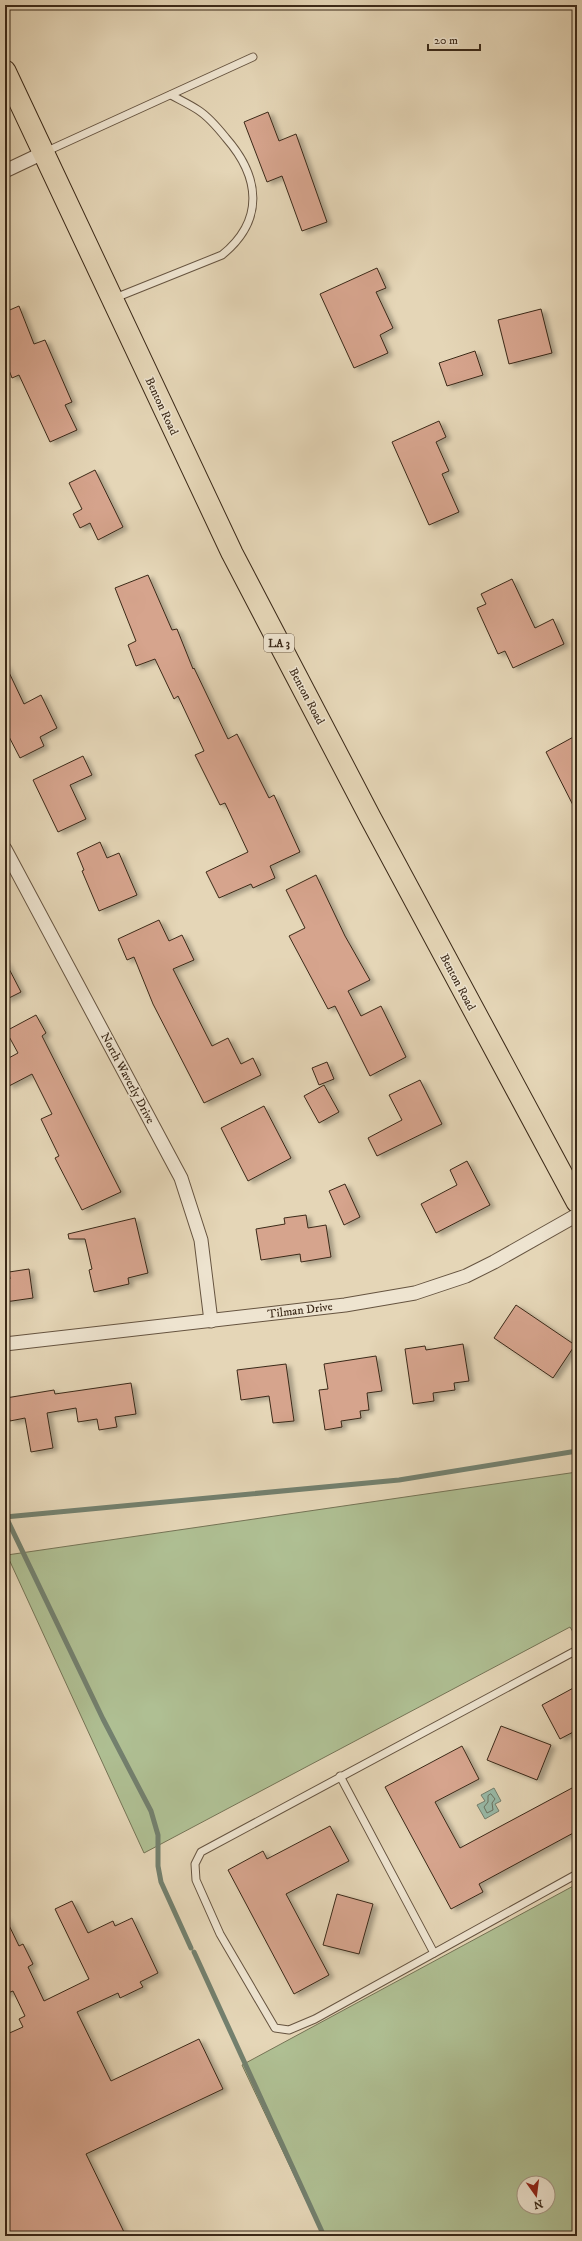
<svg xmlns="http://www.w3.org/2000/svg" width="582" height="2241" font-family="'IM FELL DW Pica',serif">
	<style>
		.green { fill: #afbf93; stroke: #757456; fill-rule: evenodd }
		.water { fill: #98baa8; stroke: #73806e }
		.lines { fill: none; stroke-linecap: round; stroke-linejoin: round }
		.shore { stroke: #6a7260; stroke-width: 1 }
		.stream { stroke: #73806e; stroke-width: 5 }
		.building { fill: #d6a48d; stroke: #3b2918; filter: url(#shadow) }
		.lane-casing { stroke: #665440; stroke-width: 9 }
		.street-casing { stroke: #665440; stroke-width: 15 }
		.primary-casing { stroke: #3b2918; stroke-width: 23 }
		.lane { stroke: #eee4d0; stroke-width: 7 }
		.street { stroke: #eee4d0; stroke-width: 13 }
		.primary { stroke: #e5d6b7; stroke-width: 21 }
		.labels { text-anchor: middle; stroke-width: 3; stroke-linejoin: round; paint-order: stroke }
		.shield { fill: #eee4d0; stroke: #71614f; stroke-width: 1 }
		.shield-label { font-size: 11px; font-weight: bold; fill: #3b2918 }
		.street-label { font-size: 12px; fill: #3b2918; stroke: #eee4d0 }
	</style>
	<defs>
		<filter id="shadow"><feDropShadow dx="4.5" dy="2.5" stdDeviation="2" flood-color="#0004"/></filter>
	</defs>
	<rect width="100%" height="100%" fill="#e5d6b7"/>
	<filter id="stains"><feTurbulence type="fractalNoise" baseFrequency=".005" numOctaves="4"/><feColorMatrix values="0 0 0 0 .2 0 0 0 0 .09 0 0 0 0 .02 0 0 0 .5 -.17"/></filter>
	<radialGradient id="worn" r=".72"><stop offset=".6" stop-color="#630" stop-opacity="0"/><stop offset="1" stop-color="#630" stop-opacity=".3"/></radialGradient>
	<g class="green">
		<polygon points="577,1472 577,1631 573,1632 570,1627 144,1853 7,1555"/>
		<path d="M577 1884V2236H323L242 2065ZM524 2183H548V2207H524Z"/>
	</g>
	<polygon class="water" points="494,1788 501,1801 495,1804 499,1811 485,1819 477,1805 485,1801 481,1795"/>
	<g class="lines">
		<polygon class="shore" points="491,1794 495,1799 492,1803 493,1810 487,1813 484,1807 488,1802 488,1796"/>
		<g class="stream">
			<polyline points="5,1517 399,1480 577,1451"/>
			<polyline points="6,1517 103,1719 151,1811 158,1835 158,1866 161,1882 191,1948"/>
			<polyline points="194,1952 324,2236"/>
		</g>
	</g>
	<g class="building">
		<polygon points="268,112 279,141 296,134 327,222 302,231 282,176 267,182 244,122"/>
		<polygon points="377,268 386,288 376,292 393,328 380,335 388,353 354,368 320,294"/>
		<polygon points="19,306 34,344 45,340 72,402 65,405 77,430 50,442 19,375 12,378 5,360 5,312"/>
		<polygon points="541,309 552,353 509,364 498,320"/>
		<polygon points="475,351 483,375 447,386 439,363"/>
		<polygon points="439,421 446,437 436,442 449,471 442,474 459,512 429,525 392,442"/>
		<polygon points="95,470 123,527 98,540 90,523 80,528 73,514 82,509 69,483"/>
		<polygon points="148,575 172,630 177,629 193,669 194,668 228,739 237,734 269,798 274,795 300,852 270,866 275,878 253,888 251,884 219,898 206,872 248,852 225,803 220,805 195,755 204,751 178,696 174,699 155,659 136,666 128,645 136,641 115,588"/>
		<polygon points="512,579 535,628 553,619 564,644 513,668 505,651 498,654 477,608 486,604 481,594"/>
		<polygon points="5,664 24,704 41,695 57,728 40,737 44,746 20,758 5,729"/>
		<polygon points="577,735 577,813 546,752"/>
		<polygon points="83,756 92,775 70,785 86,819 58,832 33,780"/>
		<polygon points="100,842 107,858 119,853 137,895 99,911 82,871 84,870 77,853"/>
		<polygon points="316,875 345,936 370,980 348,991 361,1016 381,1006 406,1057 370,1076 335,1006 328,1009 289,936 305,928 286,890"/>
		<polygon points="159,920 169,941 182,935 194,960 173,969 212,1046 228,1038 241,1064 253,1058 261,1075 204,1103 153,1004 134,957 127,960 118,939"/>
		<polygon points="5,961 21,992 5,1000"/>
		<polygon points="36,1015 46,1033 42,1036 121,1192 82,1210 55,1158 59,1156 41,1119 52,1114 32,1074 9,1086 5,1078 5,1060 18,1053 6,1031"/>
		<polygon points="327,1062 334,1079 319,1085 312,1068"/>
		<polygon points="420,1080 442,1124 377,1156 368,1138 402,1120 389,1095"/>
		<polygon points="324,1085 339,1112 319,1123 304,1096"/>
		<polygon points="264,1106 291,1158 248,1181 221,1128"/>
		<polygon points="467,1161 490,1205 436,1233 421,1204 457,1185 450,1170"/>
		<polygon points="345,1184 360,1217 344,1225 329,1191"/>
		<polygon points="306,1215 308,1228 326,1225 331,1257 301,1262 300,1254 261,1260 256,1229 285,1224 284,1218"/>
		<polygon points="135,1218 148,1273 128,1278 129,1284 94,1292 89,1270 92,1269 85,1239 69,1239 68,1234"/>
		<polygon points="29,1269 33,1298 5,1302 5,1279 10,1279 9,1272"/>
		<polygon points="516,1305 575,1345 553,1378 494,1338"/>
		<polygon points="463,1344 469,1381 454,1383 455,1390 433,1393 434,1401 413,1404 405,1349 425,1346 426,1350"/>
		<polygon points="376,1356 382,1391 367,1393 369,1410 360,1411 361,1418 341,1421 342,1427 325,1430 319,1390 328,1389 324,1364"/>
		<polygon points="286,1364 294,1421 273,1423 269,1396 241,1400 237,1370"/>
		<polygon points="131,1383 136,1414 115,1417 117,1427 99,1430 97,1419 78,1422 76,1408 47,1413 53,1448 31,1452 25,1418 10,1421 6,1398 54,1390 55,1394"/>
		<polygon points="577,1686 577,1730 560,1739 542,1705"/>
		<polygon points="501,1726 551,1745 537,1780 487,1760"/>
		<polygon points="462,1746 479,1779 435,1802 460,1848 572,1788 577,1797 577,1831 479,1884 483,1892 451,1909 385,1787"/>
		<polygon points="330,1826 349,1861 286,1894 329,1975 294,1994 228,1870 263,1851 267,1859"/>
		<polygon points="337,1894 373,1904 359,1954 323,1945"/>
		<polygon points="72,1901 88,1933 113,1921 115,1926 132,1918 158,1973 140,1982 143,1987 120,1998 118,1993 77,2012 111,2081 199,2039 223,2089 86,2154 124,2232 116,2236 5,2236 5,2035 23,2027 19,2019 25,2016 13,1991 5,1994 5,1917 19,1946 23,1944 33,1964 28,1967 44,2001 89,1979 55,1909"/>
	</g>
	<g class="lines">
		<g class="lane-casing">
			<g id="lane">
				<polyline points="45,152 253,57"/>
				<path d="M115 298 222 255C265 220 260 177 226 138 218 128 209 117 198 110 189 104 180 100 171 95"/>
				<polyline points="577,1650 201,1852 195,1864 196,1880 220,1934 275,2028 289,2030 315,2019 577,1874"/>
				<polyline points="340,1776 434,1953"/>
			</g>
		</g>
		<g class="street-casing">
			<g id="street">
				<polyline points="5,171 43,153"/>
				<polyline points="5,849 181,1178 201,1240 211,1321"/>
				<polyline points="5,1344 345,1305 415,1293 466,1276 494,1262 577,1215"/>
			</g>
		</g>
		<g class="primary-casing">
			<polyline id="primary" points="5,71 232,553 370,817 577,1202"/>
		</g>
		<use href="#lane" class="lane"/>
		<use href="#street" class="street"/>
		<use href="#primary" class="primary"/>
	</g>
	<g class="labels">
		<rect class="shield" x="264" y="634" width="30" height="18" rx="3"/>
		<g class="shield-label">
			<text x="279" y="647">LA 3</text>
		</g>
		<g class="street-label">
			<text transform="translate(162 406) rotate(65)" y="4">Benton Road</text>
			<text transform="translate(307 696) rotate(62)" y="4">Benton Road</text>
			<text transform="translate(458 982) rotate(62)" y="4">Benton Road</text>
			<text transform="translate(128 1078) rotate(62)" y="4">North Waverly Drive</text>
			<text transform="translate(300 1310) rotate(-7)" y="4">Tilman Drive</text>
		</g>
	</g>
	<rect width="582" height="2241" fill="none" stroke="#e5d6b7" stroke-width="20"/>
	<rect x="6" y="6" width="570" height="2229" fill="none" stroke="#3b2918" stroke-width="2"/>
	<rect x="10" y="10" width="562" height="2221" fill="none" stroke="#3b2918"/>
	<g transform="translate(536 2195) rotate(166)"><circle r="19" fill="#eee4d0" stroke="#a69986"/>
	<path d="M0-3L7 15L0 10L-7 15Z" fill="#8f2418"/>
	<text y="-6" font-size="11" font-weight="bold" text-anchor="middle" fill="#3b2918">N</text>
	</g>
	<path d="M428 44v6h52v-6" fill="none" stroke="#3b2918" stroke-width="2"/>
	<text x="434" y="44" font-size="12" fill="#3b2918" stroke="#eee4d0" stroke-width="3" paint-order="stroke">20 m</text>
	<rect width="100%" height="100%" filter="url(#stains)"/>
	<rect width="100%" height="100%" fill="url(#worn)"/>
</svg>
